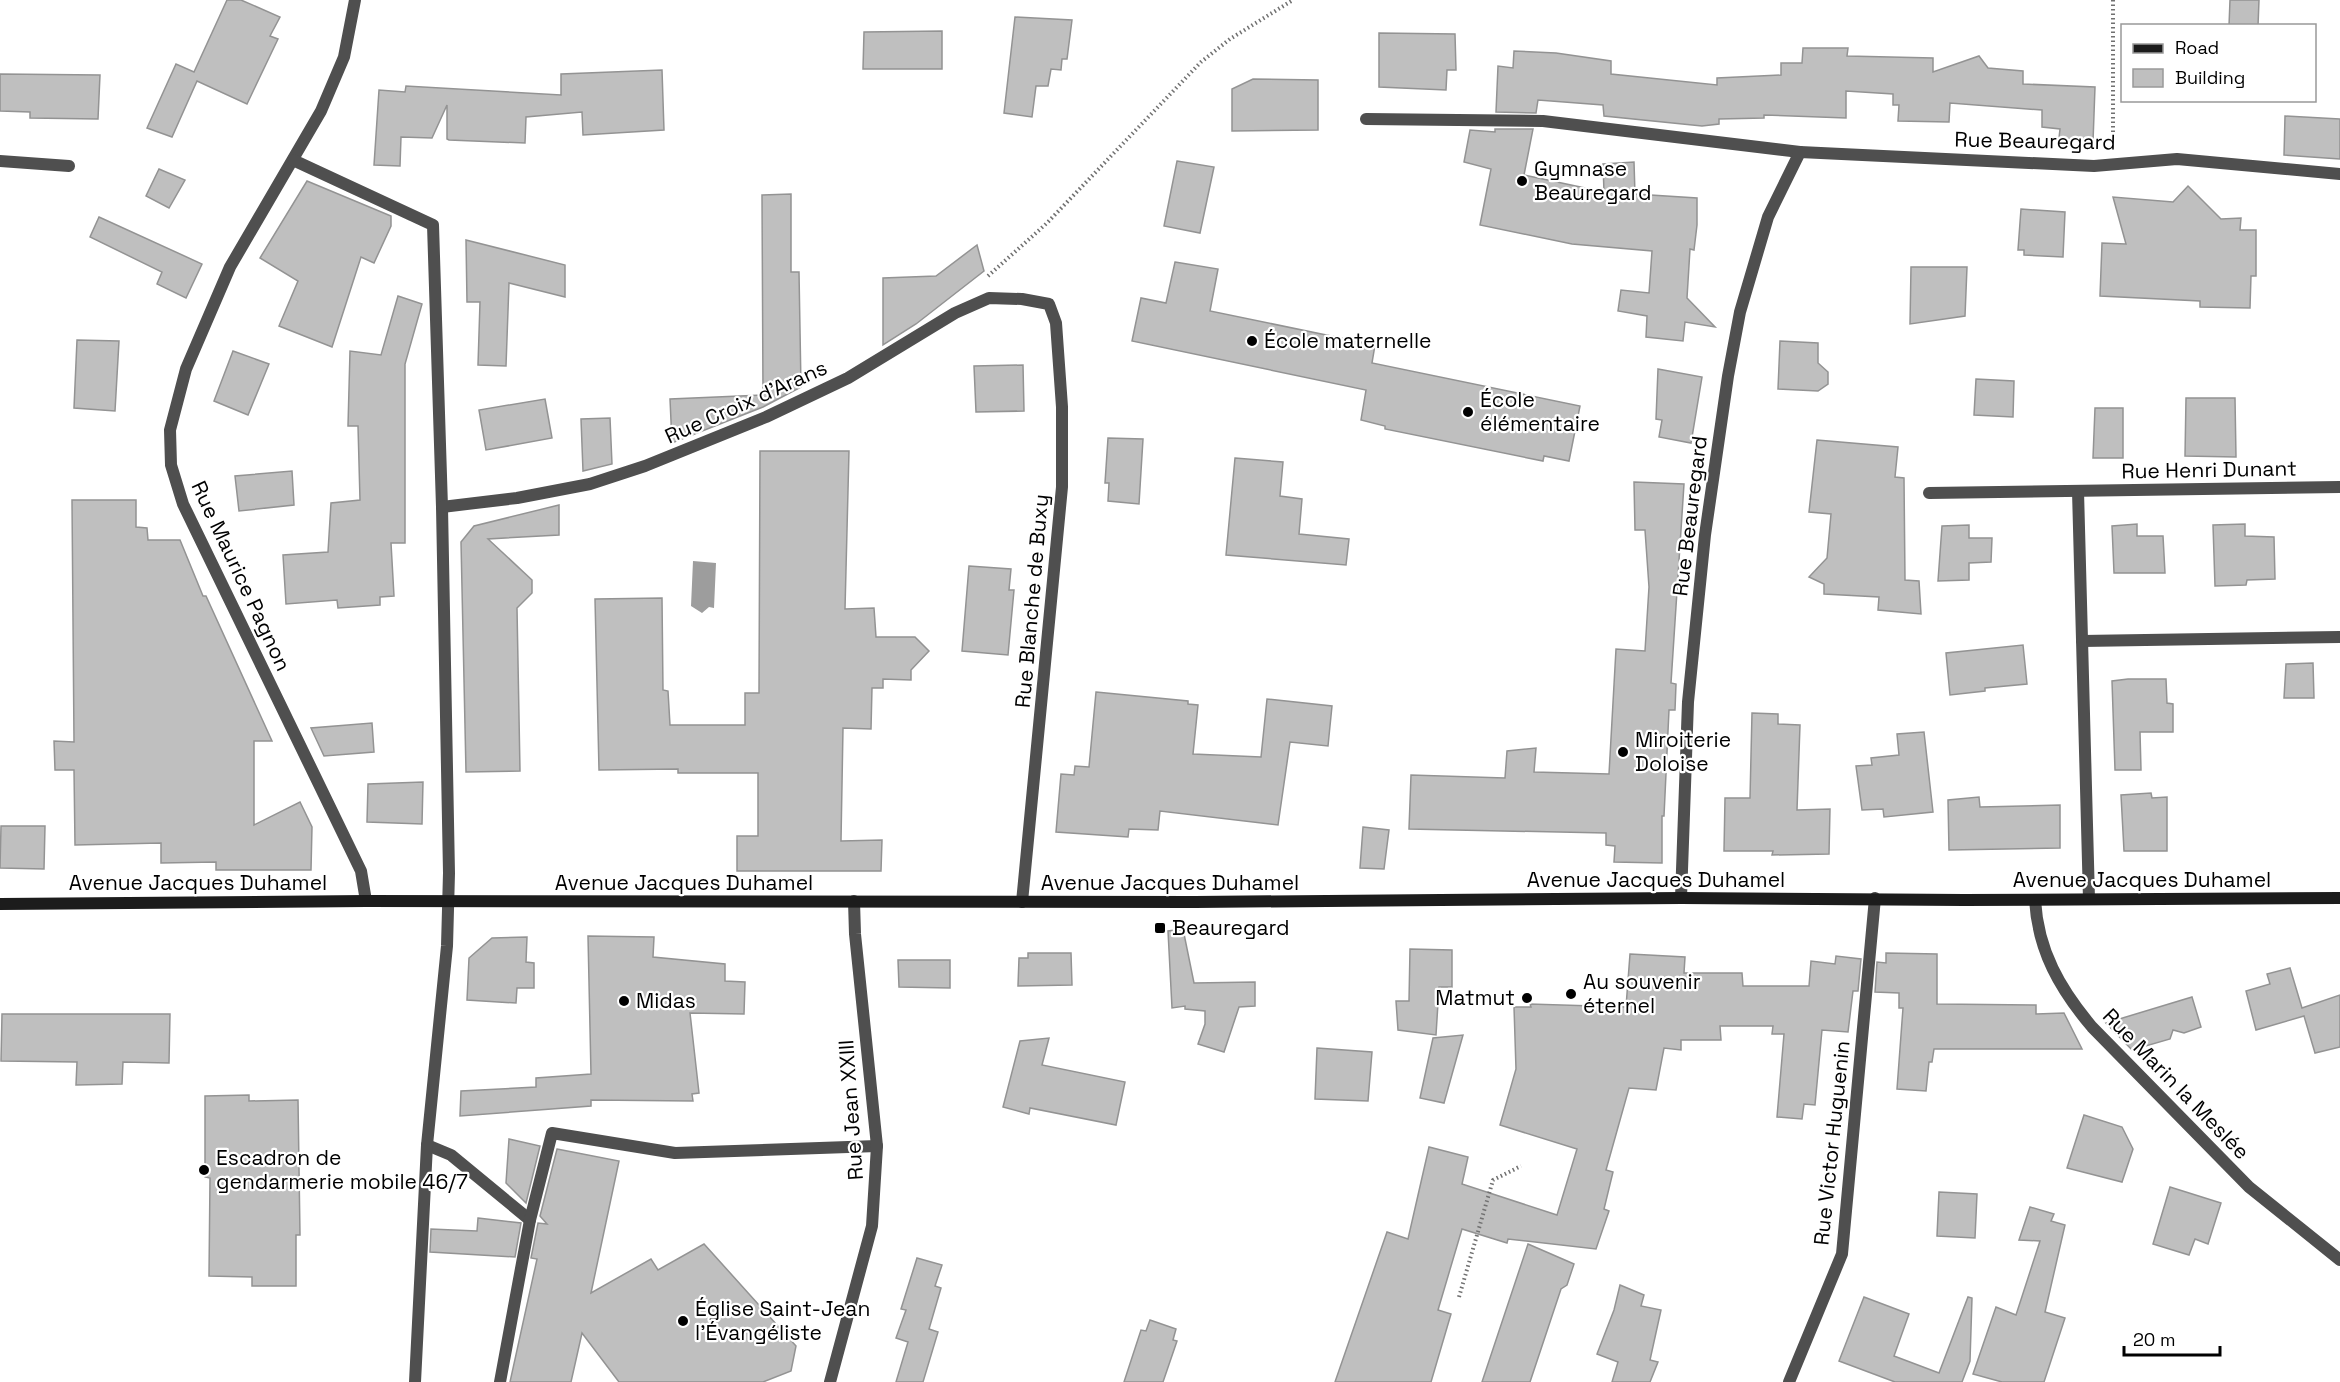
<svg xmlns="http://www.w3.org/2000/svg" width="2340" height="1382" font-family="'Space Grotesk',sans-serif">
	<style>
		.water { fill: #9d9d9d }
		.building { fill: #bfbfbf; stroke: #939393; stroke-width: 1.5 }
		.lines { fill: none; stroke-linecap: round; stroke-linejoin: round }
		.path { stroke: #717171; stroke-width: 4; stroke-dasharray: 1.5 3; stroke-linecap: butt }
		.lane { stroke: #4f4f4f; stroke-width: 12 }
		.street { stroke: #4f4f4f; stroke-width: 12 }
		.secondary { stroke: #1c1c1c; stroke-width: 12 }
		.poi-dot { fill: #000; stroke: #fff; stroke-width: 2 }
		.labels { text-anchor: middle; stroke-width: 4.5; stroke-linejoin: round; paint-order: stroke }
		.street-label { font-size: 21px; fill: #000; stroke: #fff }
		.poi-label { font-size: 21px; fill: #000; stroke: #fff; text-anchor: start }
	</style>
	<rect width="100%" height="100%" fill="#fff"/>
	<polygon class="water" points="693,561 716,563 714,608 709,607 702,613 691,606"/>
	<g class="building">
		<polygon points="227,0 241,0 280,17 270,36 278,39 247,104 197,81 172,137 147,128 176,64 194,72"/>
		<polygon points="2230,0 2259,0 2258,26 2229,26"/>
		<polygon points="1015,17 1072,20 1067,59 1062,59 1061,70 1051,69 1048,86 1036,86 1032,117 1004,113"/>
		<polygon points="942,31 942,69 863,69 864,32"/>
		<polygon points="1379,33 1455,34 1456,70 1447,70 1446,90 1379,87"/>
		<polygon points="1803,48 1848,48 1847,56 1933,58 1933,72 1979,56 1988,68 2023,71 2023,84 2095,87 2093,142 2059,138 2060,129 2042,127 2042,110 1950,103 1949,122 1898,121 1899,105 1893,105 1893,94 1846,91 1846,118 1764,115 1764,118 1719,119 1719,124 1702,126 1604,116 1603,105 1538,100 1536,113 1496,112 1498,66 1513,68 1514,51 1556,53 1611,61 1611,74 1717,85 1717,78 1781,75 1781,63 1802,63"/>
		<polygon points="662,70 664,130 583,135 582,112 526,117 525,143 449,140 447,139 447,105 432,138 401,137 400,166 374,165 379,90 405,92 406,86 561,95 561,74"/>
		<polygon points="0,74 100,75 98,119 30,118 30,112 0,111"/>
		<polygon points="1253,79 1318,80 1318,130 1232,131 1232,89"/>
		<polygon points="2285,116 2340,119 2340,159 2284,155"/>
		<polygon points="1495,129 1533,129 1524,175 1604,192 1603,164 1634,162 1635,194 1697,198 1697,225 1694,250 1690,249 1687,298 1715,327 1685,322 1683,341 1646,337 1647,316 1618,311 1621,290 1649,293 1652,251 1572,244 1480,225 1491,169 1464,162 1470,130 1495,132"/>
		<polygon points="1177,161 1214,167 1200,233 1164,226"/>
		<polygon points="159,169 185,180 169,208 146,196"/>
		<polygon points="307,181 391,216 391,226 374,263 361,257 332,347 279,326 298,281 260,258"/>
		<polygon points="2188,186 2221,219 2241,218 2240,230 2256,230 2256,276 2251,276 2250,308 2200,307 2200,301 2100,296 2102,243 2126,244 2113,197 2173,202"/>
		<polygon points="791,194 791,272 799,272 801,387 763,407 672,443 670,399 763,395 762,195"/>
		<polygon points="2021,209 2065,212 2063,257 2024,255 2024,250 2018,250"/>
		<polygon points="99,217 202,264 186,298 157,284 162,272 90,237"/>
		<polygon points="466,240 565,265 565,297 509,283 506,366 478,365 480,302 467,302"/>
		<polygon points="977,245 984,271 916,324 883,345 883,278 936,276"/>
		<polygon points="1175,262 1218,269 1210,311 1375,345 1372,363 1580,406 1569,461 1544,456 1543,461 1385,429 1385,426 1361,420 1366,390 1132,341 1141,298 1166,303"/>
		<polygon points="1911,267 1967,267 1965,316 1910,324"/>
		<polygon points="398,296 422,304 405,364 405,543 391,543 394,596 380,597 380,605 338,608 337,600 286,604 283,555 328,552 331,503 360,500 358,426 348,426 350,351 381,355"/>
		<polygon points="77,340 119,341 115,411 74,408"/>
		<polygon points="1780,341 1818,343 1818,363 1828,372 1828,384 1818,391 1778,389"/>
		<polygon points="233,351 269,364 248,415 214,401"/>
		<polygon points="1023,365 1024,411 976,412 974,366"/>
		<polygon points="1658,369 1702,377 1691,443 1659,437 1662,420 1656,419"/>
		<polygon points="1976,379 2014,381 2013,417 1974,415"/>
		<polygon points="2186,398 2235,398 2236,457 2185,456"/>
		<polygon points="545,399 552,438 486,450 479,410"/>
		<polygon points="2095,408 2123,408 2123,458 2093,458"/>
		<polygon points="610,418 612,464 583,471 581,419"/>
		<polygon points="1108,438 1143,439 1139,504 1108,501 1109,483 1105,483"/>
		<polygon points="1817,440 1898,447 1895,477 1904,478 1905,580 1919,581 1921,614 1878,610 1879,597 1824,594 1824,584 1809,577 1827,558 1831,514 1809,512"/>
		<polygon points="760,451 849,451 845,609 874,608 876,637 915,637 929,651 911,670 911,680 883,679 883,688 872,688 871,729 843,728 841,841 882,840 881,871 737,871 737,836 758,836 758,773 678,773 678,769 599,770 595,599 662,598 663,690 668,691 670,725 745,725 745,693 759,693"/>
		<polygon points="1235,458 1283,462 1280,496 1302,499 1299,534 1349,539 1346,565 1226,555"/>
		<polygon points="292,471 294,505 239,511 235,476"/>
		<polygon points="1634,482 1684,484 1671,683 1676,684 1675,710 1669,710 1664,816 1662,816 1662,863 1614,862 1615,846 1606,845 1606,833 1409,829 1411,775 1505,778 1507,751 1536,748 1534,772 1609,774 1616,649 1645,651 1649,587 1645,530 1635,530"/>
		<polygon points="72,500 136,500 136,527 147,528 148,540 180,540 203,596 206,596 272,741 254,741 254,825 300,802 312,827 311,870 216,870 216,862 161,863 161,843 75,845 74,770 55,770 54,741 74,742"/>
		<polygon points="559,505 559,535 488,539 532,580 532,593 517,608 520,771 466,772 461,542 474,526"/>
		<polygon points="2137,524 2137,536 2163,536 2165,573 2114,573 2112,526"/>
		<polygon points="2245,524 2245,536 2274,537 2275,579 2247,580 2246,585 2215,586 2213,525"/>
		<polygon points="1969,525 1969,538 1992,538 1991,562 1969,563 1969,580 1938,581 1942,526"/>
		<polygon points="969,566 1011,569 1009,590 1014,590 1008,655 962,651"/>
		<polygon points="2023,645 2027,684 1985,688 1985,691 1950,695 1946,653"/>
		<polygon points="2313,663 2314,698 2284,698 2286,664"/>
		<polygon points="2128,679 2166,679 2167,703 2173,704 2173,732 2140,732 2141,770 2115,770 2112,681"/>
		<polygon points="1096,692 1188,701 1188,704 1198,705 1193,754 1261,757 1267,699 1332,706 1328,746 1290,742 1278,825 1160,811 1158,830 1129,829 1128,837 1056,832 1061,774 1074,775 1075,766 1089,767"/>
		<polygon points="1752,713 1778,714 1778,724 1800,725 1797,810 1830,809 1829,854 1772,855 1773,851 1724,851 1725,798 1750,798"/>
		<polygon points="372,723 374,752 324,756 311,728"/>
		<polygon points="1924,732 1933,812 1884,817 1883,809 1862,810 1856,766 1872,765 1871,758 1899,755 1897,734"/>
		<polygon points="423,782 422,824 367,822 368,784"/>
		<polygon points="2151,793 2152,798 2167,797 2167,851 2124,851 2121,795"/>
		<polygon points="1979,797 1980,807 2060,805 2060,848 1949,850 1948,800"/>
		<polygon points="1,826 45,826 44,869 0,868"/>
		<polygon points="1363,827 1389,830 1384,869 1360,868"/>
		<polygon points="1183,929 1194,983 1255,982 1255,1006 1239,1007 1224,1052 1198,1044 1205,1024 1205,1011 1185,1009 1185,1006 1172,1008 1168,931"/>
		<polygon points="588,936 654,937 653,957 725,964 725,981 745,982 744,1014 690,1013 699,1093 692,1094 693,1101 591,1100 591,1106 460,1116 461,1091 536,1087 536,1078 591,1074"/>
		<polygon points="527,937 526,962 534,963 534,988 517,988 516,1003 467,1000 469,958 492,938"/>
		<polygon points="1410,949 1452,950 1452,987 1439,987 1436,1035 1398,1030 1396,1001 1409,1001"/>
		<polygon points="1028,953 1071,953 1072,985 1018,986 1019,958 1028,958"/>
		<polygon points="1886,953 1937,954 1937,1004 2036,1005 2036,1014 2064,1013 2082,1049 1934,1049 1932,1062 1929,1062 1926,1091 1897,1089 1903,1008 1899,1008 1899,993 1875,992 1877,962 1886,963"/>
		<polygon points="1630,954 1685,957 1684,973 1742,973 1743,986 1809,986 1811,961 1835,964 1836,956 1861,959 1858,991 1853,991 1848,1032 1822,1030 1815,1105 1804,1104 1802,1119 1777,1117 1784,1034 1772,1034 1773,1026 1720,1026 1721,1040 1681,1040 1681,1050 1664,1048 1656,1090 1629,1088 1606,1170 1613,1172 1604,1209 1609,1211 1596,1249 1508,1239 1507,1243 1462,1229 1438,1310 1451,1314 1431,1382 1335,1382 1387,1232 1408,1239 1429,1147 1468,1157 1462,1184 1557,1215 1577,1149 1500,1125 1516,1069 1514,1007 1531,1007 1530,1004 1626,1007"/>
		<polygon points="898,960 950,960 950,988 899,987"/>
		<polygon points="2290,968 2302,1008 2340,995 2340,1047 2315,1053 2304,1016 2256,1030 2246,991 2270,984 2267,974"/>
		<polygon points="2192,997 2201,1027 2184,1033 2173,1030 2170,1039 2132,1050 2106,1023"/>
		<polygon points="2,1014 170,1014 169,1063 123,1062 122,1084 76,1085 77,1062 1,1061"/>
		<polygon points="1463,1035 1444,1103 1420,1098 1433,1038"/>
		<polygon points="1049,1038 1042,1065 1125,1082 1116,1125 1030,1108 1029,1114 1003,1107 1020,1041"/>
		<polygon points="1317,1048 1372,1052 1368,1101 1315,1099"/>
		<polygon points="249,1095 249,1101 298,1100 300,1235 296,1235 296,1286 252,1286 252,1277 209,1276 210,1178 205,1177 205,1096"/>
		<polygon points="2084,1115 2122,1127 2133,1149 2122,1182 2067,1168"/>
		<polygon points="509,1139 540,1146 526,1203 506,1183"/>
		<polygon points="557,1149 619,1161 591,1293 651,1259 658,1270 704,1244 796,1346 791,1371 763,1382 619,1382 582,1333 571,1382 510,1382 537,1259 531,1258 538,1223 547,1224 540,1216"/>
		<polygon points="2170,1187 2221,1203 2208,1244 2195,1239 2189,1255 2153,1244"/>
		<polygon points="1939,1192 1977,1194 1975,1238 1937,1236"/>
		<polygon points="2030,1207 2054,1214 2051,1221 2065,1225 2045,1312 2065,1318 2044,1382 2002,1382 1973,1374 1996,1307 2016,1315 2040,1241 2019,1240"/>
		<polygon points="478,1218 521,1223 515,1257 430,1252 431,1229 477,1231"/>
		<polygon points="1528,1244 1574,1264 1567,1285 1561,1289 1530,1382 1482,1382"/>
		<polygon points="917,1258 942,1265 935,1286 941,1288 929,1329 938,1332 923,1382 896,1382 908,1342 896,1338 906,1310 901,1309"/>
		<polygon points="1620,1285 1644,1295 1641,1306 1661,1310 1650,1360 1658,1362 1650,1382 1612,1382 1618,1362 1597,1354 1614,1310"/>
		<polygon points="1864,1297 1909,1314 1894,1356 1939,1373 1968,1297 1972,1298 1970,1361 1962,1382 1895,1382 1839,1361"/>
		<polygon points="1150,1320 1176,1329 1173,1340 1177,1341 1163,1382 1124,1382 1141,1330 1146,1331"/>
	</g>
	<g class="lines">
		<g class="path">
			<polyline points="2113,0 2113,142"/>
			<polyline points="988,276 1047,223 1201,62 1230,39 1293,0"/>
			<polyline points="1459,1297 1493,1180 1521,1166"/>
		</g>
		<g class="lane">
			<polyline points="427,1145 451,1155 530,1220"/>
			<polyline points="500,1382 530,1220 552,1133 675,1153 877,1146"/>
		</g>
		<g class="street">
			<polyline points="355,0 344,57 321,111 230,267 186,369 170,430 171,465 183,504 361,871 366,901"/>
			<polyline points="1366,119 1543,121 1800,152"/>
			<polyline points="293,160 433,225 442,507 449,873 447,946 427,1145 415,1382"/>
			<polyline points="0,161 69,166"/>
			<polyline points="2078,491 2089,899"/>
			<polyline points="1929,493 2340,487"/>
			<polyline points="442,507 517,498 590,484 645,466 766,417 848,378 955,313 989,298 1022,299 1049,304 1056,323 1062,407 1062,487 1022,902"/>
			<polyline points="2082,641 2340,637"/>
			<polyline points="1681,898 1688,702 1705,535 1728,376 1740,312 1768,217 1800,152 2094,166 2177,159 2340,174"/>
			<path d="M2035 900C2038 951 2060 989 2092 1027L2249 1187 2340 1260"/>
			<polyline points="830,1382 872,1226 877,1146 855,934 854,901"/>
			<polyline points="1789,1382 1842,1254 1875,898"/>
		</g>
		<polyline class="secondary" points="0,904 366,901 1195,902 1681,898 1964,900 2340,898"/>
	</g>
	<g class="poi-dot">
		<circle cx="1522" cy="181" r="6"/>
		<circle cx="1252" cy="341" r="6"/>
		<circle cx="1468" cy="412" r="6"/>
		<circle cx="1623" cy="752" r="6"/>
		<rect x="1154" y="922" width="12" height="12" rx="3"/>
		<circle cx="1571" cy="994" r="6"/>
		<circle cx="1527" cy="998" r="6"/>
		<circle cx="624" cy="1001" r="6"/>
		<circle cx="204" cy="1170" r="6"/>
		<circle cx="683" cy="1321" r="6"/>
	</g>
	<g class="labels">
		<g class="street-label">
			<text transform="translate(2035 141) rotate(1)" y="7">Rue Beauregard</text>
			<text transform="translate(746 402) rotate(-24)" y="7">Rue Croix d'Arans</text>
			<text transform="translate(2209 470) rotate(-1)" y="7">Rue Henri Dunant</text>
			<text transform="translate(1690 516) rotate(-83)" y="7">Rue Beauregard</text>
			<text transform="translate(241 576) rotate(65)" y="7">Rue Maurice Pagnon</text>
			<text transform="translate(1032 601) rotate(-85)" y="7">Rue Blanche de Buxy</text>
			<text x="1656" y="887">Avenue Jacques Duhamel</text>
			<text x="2142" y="887">Avenue Jacques Duhamel</text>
			<text x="198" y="890">Avenue Jacques Duhamel</text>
			<text x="684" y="890">Avenue Jacques Duhamel</text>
			<text x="1170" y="890">Avenue Jacques Duhamel</text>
			<text transform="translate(2176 1084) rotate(46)" y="7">Rue Marin la Meslée</text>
			<text transform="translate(851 1110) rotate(-94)" y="7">Rue Jean XXIII</text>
			<text transform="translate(1832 1143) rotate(-84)" y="7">Rue Victor Huguenin</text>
		</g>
		<g class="poi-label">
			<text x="1534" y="176">Gymnase<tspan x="1534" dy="24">Beauregard</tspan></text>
			<text x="1264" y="348">École maternelle</text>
			<text x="1480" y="407">École<tspan x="1480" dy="24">élémentaire</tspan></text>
			<text x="1635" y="747">Miroiterie<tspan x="1635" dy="24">Doloise</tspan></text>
			<text x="1172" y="935">Beauregard</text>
			<text x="1583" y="989">Au souvenir<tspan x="1583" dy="24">éternel</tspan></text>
			<text x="1515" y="1005" text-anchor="end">Matmut</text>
			<text x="636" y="1008">Midas</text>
			<text x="216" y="1165">Escadron de<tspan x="216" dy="24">gendarmerie mobile 46/7</tspan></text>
			<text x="695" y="1316">Église Saint-Jean<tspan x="695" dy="24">l'Évangéliste</tspan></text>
		</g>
	</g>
	<rect x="2121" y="24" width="195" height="78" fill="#ffffff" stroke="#999999" stroke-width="1.5"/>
	<rect x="2133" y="44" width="30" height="9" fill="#1c1c1c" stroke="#999999" stroke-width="1.5"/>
	<text x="2175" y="54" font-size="18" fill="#000000">Road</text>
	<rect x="2133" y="69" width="30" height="18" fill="#bfbfbf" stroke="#999999" stroke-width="1.5"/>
	<text x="2175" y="84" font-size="18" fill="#000000">Building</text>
	<path d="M2124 1346v9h96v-9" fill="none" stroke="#000000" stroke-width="3"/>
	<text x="2133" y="1346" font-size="18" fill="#000000" stroke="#ffffff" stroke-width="4.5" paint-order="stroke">20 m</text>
</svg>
